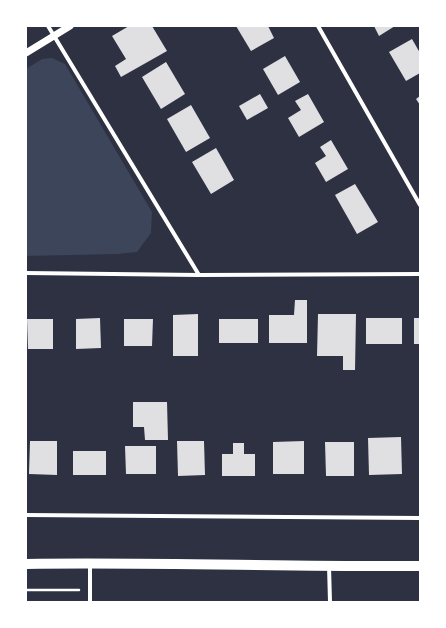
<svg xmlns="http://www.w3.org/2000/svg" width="446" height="628" font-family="Figtree,sans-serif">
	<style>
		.green { fill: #3c4559 }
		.building { fill: #e0e0e3 }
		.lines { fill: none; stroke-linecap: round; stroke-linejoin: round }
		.path { stroke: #fff; stroke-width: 2.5 }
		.minor { stroke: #fff; stroke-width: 4 }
		.tertiary { stroke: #fff; stroke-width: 7 }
		.primary { stroke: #fff; stroke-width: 10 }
	</style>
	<rect width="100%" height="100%" fill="#2d3142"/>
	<polygon class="green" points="52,58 65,64 152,212 151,233 137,252 117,254 26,256 26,69 42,59"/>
	<g class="building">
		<polygon points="129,26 152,26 167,51 121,77 115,66 126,59 112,36"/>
		<polygon points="236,26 268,26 274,38 251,51"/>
		<polygon points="374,26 395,26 379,36"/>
		<polygon points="412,39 420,53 420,73 406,81 389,52"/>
		<polygon points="285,56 300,82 278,95 263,69"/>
		<polygon points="166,62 185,94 161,109 142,77"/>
		<polygon points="260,94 268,108 247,120 239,106"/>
		<polygon points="308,94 324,122 299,137 288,118 301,110 295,101"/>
		<polygon points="420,96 420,105 416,99"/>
		<polygon points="191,105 210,138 186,152 167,119"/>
		<polygon points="331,140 348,169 326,182 315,163 326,156 320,147"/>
		<polygon points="216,148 234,180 211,194 192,162"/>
		<polygon points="355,184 378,222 357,234 335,195"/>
		<polygon points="295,300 307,300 307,343 269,343 269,315 294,315"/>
		<polygon points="198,314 198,356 173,356 173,315"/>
		<polygon points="318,314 356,314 355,370 343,370 343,356 317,356"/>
		<polygon points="100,318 101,348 76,349 76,319"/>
		<rect x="366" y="318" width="36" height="26"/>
		<rect x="414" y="318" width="6" height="26"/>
		<polygon points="27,319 53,319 53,349 28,349"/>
		<polygon points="124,319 153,319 152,346 124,346"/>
		<rect x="219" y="319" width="39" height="24"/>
		<polygon points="133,402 167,402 168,440 145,440 144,427 133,427"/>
		<polygon points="401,437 402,474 369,475 368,438"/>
		<polygon points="30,441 57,441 57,475 29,474"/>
		<polygon points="177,441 204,441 205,475 178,476"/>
		<polygon points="304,441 304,474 273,474 273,442"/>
		<polygon points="325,442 354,442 354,476 326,476"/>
		<polygon points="233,443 244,443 244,454 255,454 255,476 222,476 222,454 233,454"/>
		<polygon points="125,446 156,446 156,474 126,474"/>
		<rect x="73" y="451" width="33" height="24"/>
	</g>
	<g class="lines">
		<polyline class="path" points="26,590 79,590"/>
		<g class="minor">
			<polyline points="48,26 199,275"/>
			<polyline points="318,26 420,205"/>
			<polyline points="26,273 199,275 420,274"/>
			<polyline points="26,515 420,518"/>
			<polyline points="329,566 330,602"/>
			<polyline points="90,602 90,564"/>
		</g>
		<polyline class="tertiary" points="26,53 70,26"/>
		<path class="primary" d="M26 564C157 562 289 567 420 566"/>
	</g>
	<rect width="446" height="628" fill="none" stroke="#ffffff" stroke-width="54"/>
</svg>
